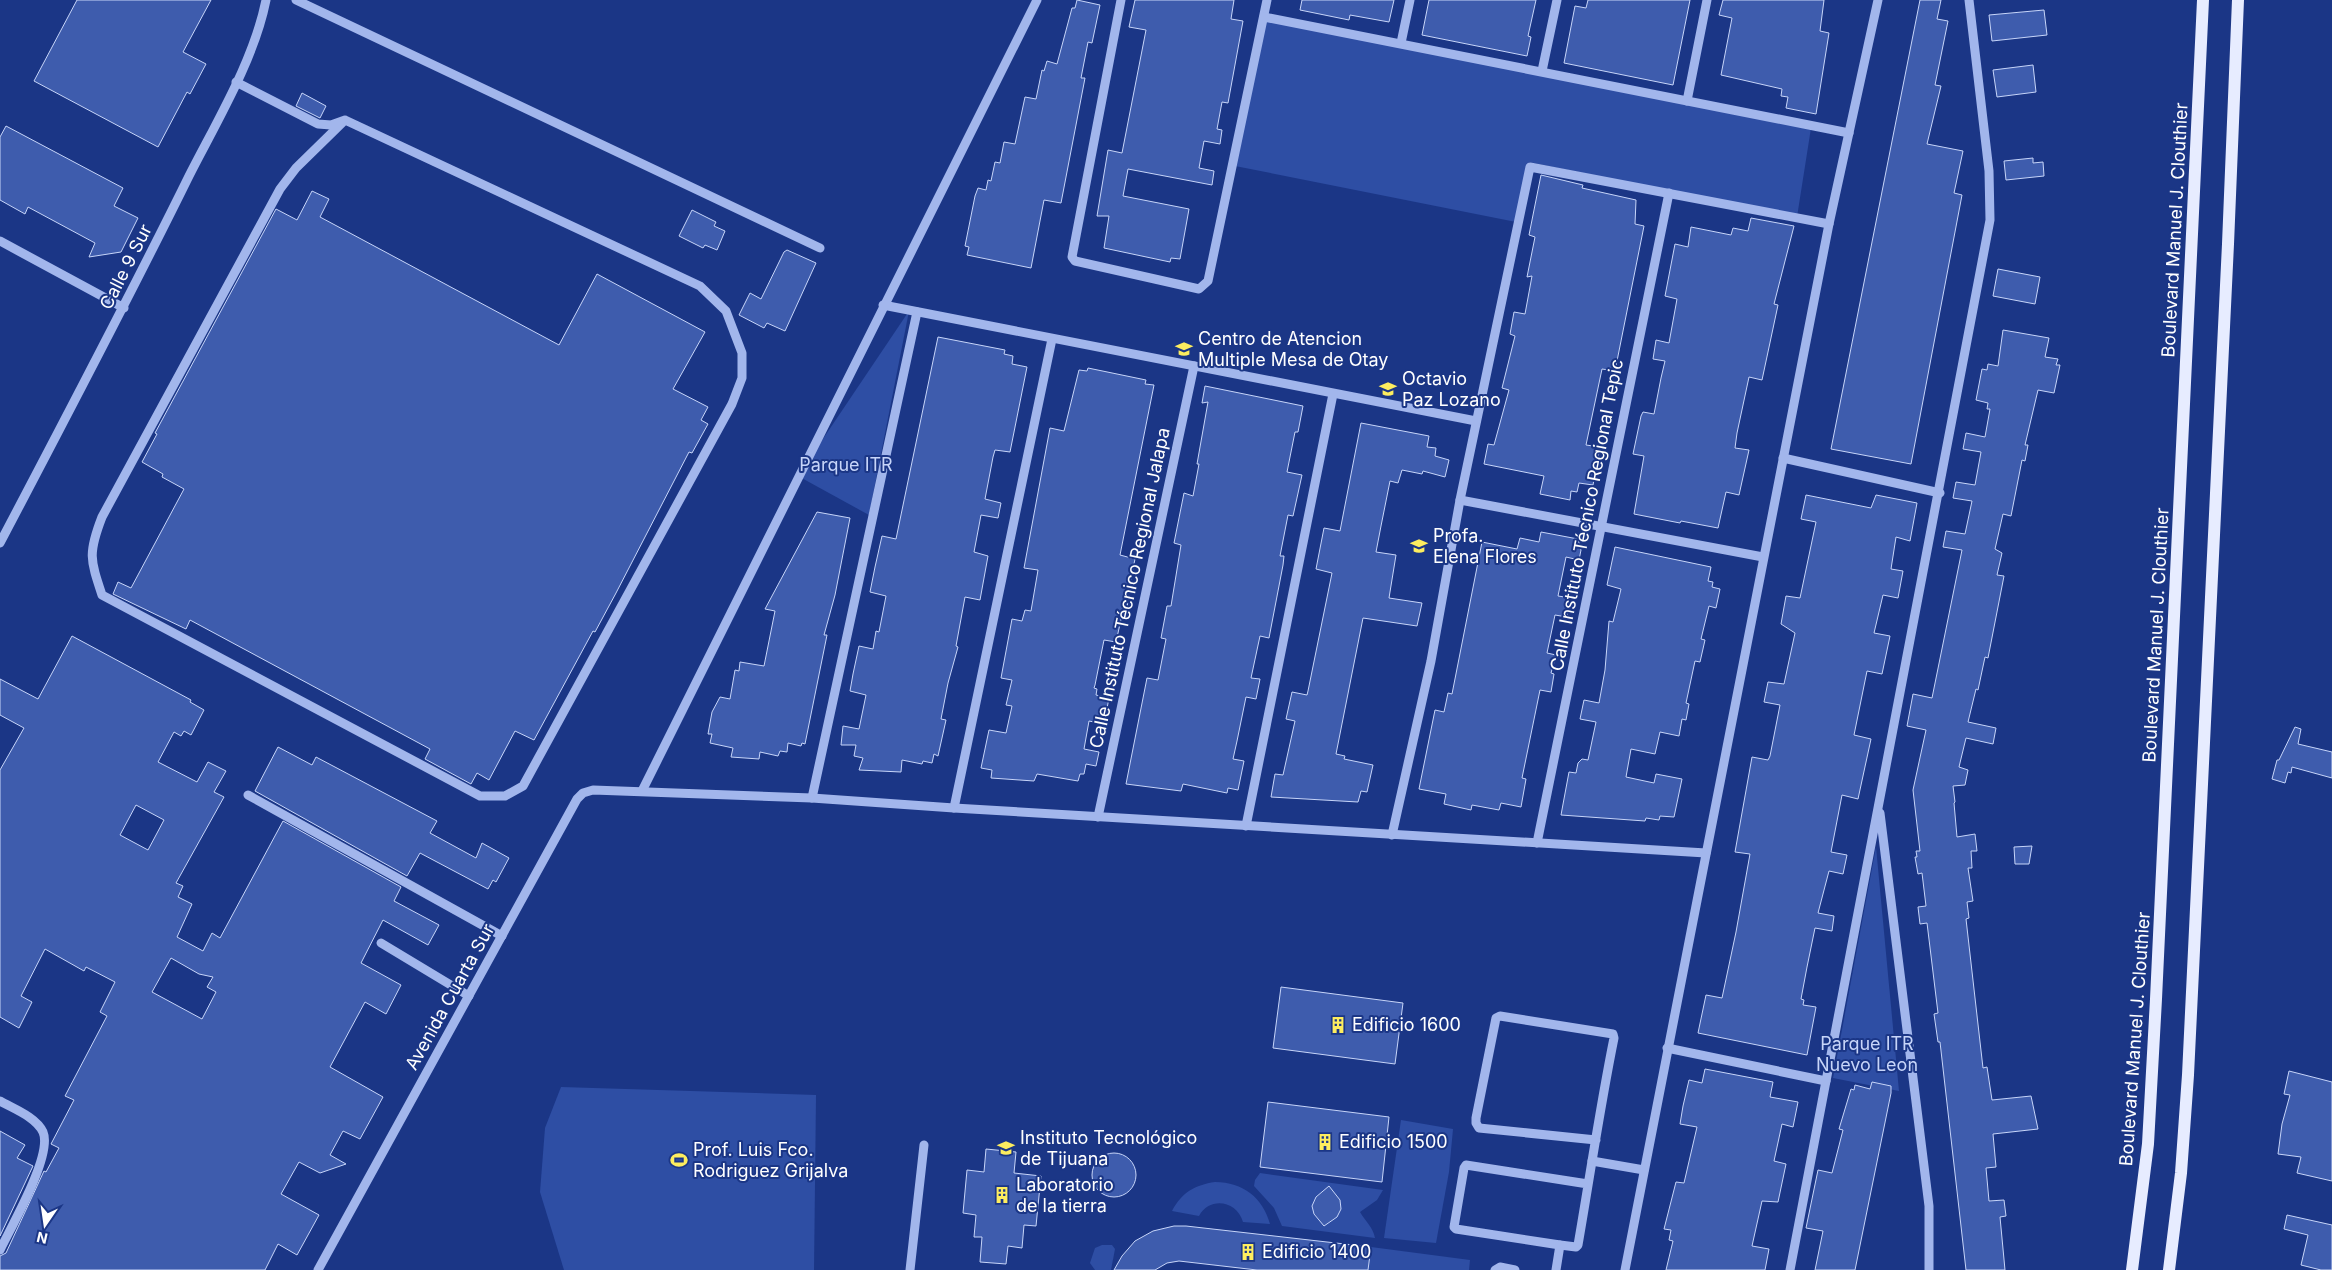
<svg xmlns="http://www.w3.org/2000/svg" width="2332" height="1270" font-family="Inter,sans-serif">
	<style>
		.green { fill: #2e4ea4 }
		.building { fill: #3e5cad; stroke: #c7d5f9; fill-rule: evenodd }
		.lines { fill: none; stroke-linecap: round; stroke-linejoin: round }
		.minor { stroke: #a2b6ec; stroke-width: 9 }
		.major { stroke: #e7ecff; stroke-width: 12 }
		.labels { text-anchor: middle; stroke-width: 4; stroke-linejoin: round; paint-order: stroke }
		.street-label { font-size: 18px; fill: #fff; stroke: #1b3686 }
		.poi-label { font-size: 18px; fill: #fff; stroke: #1b3686; text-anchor: start }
		.park-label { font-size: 18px; fill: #c7d5f9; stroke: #1b3686 }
	</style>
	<rect width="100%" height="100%" fill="#1b3686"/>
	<g class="green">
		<polygon points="1265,19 1811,128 1797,217 1529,162 1516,222 1235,166"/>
		<polygon points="909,311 869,515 798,476"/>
		<polygon points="1876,847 1899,1091 1833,1078"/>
		<polygon points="561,1087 816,1095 814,1270 564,1270 540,1192 545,1128"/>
		<polygon points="1401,1120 1453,1129 1449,1172 1436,1243 1384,1238"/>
		<path d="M1260 1173 1383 1190 1377 1200 1360 1212C1365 1221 1373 1227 1375 1238L1282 1226 1274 1208 1254 1186 1255 1180Z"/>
		<path d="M1215 1182C1243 1182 1263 1198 1270 1224L1243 1222C1237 1201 1210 1196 1199 1216L1172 1211C1182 1192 1195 1185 1215 1182Z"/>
		<polygon points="1102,1245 1112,1245 1115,1249 1111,1270 1095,1270 1090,1263 1095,1248"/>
		<polygon points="1371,1247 1470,1260 1469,1270 1368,1270"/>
	</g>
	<g class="building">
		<polygon points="77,0 211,0 183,52 206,64 190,94 187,92 158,147 34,81"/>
		<polygon points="1077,0 1100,5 1092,43 1088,42 1081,78 1085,78 1061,203 1044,200 1031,268 967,255 969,247 965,246 975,196 978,188 986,190 988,180 991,181 995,162 1000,163 1004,142 1015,144 1025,97 1036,99 1042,70 1044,71 1047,61 1057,64 1072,8 1075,8"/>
		<polygon points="1135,0 1234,0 1231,19 1243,21 1228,103 1222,102 1217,129 1222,130 1220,144 1204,141 1199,168 1214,171 1212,185 1128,169 1123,196 1189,209 1180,259 1171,258 1170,262 1104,248 1109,216 1097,216 1108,150 1122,153 1146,30 1129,27"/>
		<polygon points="1302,0 1394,0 1389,22 1350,15 1349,20 1300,10"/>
		<polygon points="1429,0 1536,0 1528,36 1531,37 1527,56 1422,35"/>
		<polygon points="1588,0 1690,0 1673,85 1564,63 1575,6 1586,8"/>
		<polygon points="1723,0 1824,0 1820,31 1829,33 1816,114 1786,108 1788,97 1781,96 1782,89 1721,75 1732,18 1719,15"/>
		<polygon points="1920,0 1941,0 1937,19 1948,21 1935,85 1941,86 1927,144 1963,151 1954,193 1962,195 1911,464 1831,449"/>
		<polygon points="2044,10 2047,35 1992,41 1989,15"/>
		<polygon points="2033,65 2036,92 1997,97 1993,70"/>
		<polygon points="302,93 326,106 320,118 296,106"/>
		<polygon points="6,126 123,188 114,206 138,218 121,252 89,257 95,243 28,207 25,214 0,200 0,137"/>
		<polygon points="2033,158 2033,163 2043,162 2044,176 2006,180 2004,161"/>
		<polygon points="1541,175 1583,185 1582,188 1636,200 1635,224 1644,226 1615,371 1602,369 1586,445 1600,447 1593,485 1579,483 1577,492 1571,491 1570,500 1540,494 1544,476 1484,464 1488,444 1494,445 1509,390 1502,388 1515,336 1510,334 1514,312 1525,314 1532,276 1527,277 1535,237 1529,235"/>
		<polygon points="312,191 329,199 320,217 559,345 597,274 705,332 673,389 708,407 701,420 708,424 692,453 689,452 616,593 595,632 593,631 534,740 515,731 489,780 477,773 471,784 425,759 430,749 190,620 186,629 113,594 118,582 131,588 184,489 162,477 163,474 142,462 157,434 155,433 276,209 297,220"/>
		<polygon points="692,210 716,222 714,226 725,231 717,250 705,245 703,248 679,236"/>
		<polygon points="1751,218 1794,226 1774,304 1778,305 1762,380 1749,377 1737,433 1735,448 1749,450 1739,495 1726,492 1718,528 1681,521 1680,523 1634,514 1644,456 1633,454 1641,416 1643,412 1654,414 1661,378 1665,361 1653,359 1656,340 1669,343 1677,299 1665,296 1675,244 1688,247 1691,227 1731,235 1733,228 1748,231"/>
		<polygon points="787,250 816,263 785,331 767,323 764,328 739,315 750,293 761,299 784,252"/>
		<polygon points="1998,269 2040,277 2035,304 1993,296"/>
		<polygon points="2003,330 2049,338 2045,357 2058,359 2056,365 2060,365 2054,393 2038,390 2025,445 2028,445 2025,461 2022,460 2011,516 2003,514 1995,549 2002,553 1997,575 2004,576 1988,658 1985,657 1978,690 1976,689 1968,722 1996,728 1993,744 1966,738 1959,767 1968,770 1965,785 1953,786 1955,802 1954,803 1957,837 1975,834 1977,851 1971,851 1972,868 1968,868 1973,901 1967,902 1969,918 1966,919 1983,1068 1987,1067 1992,1100 2031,1096 2038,1129 1993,1134 1996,1167 1986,1168 1989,1201 2004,1200 2006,1216 2000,1217 2005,1270 1966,1270 1940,1042 1938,1042 1934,1014 1938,1013 1927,923 1920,924 1918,907 1926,906 1922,873 1918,874 1915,857 1917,857 1916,851 1920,851 1913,790 1926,730 1907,726 1913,694 1932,698 1962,550 1943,547 1946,531 1965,534 1972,501 1953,498 1956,482 1975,485 1981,452 1963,449 1966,433 1985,437 1990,409 1987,409 1988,403 1976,400 1982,369 1987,370 1988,364 1998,366"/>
		<polygon points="938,337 1005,350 1004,354 1013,356 1012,364 1027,367 1010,452 995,450 993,457 985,499 1001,503 998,518 981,515 974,552 988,556 980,600 965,597 956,646 958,647 948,683 941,719 946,720 938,756 934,754 932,763 923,761 922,764 902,760 901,772 859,770 863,758 854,756 856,745 841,745 843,726 859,729 866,695 850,691 853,674 859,646 873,649 876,631 879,632 886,596 870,592 875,567 882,536 896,539"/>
		<polygon points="1088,368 1146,380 1145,384 1154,385 1120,555 1135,559 1126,602 1128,602 1125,616 1122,615 1116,642 1104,640 1095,685 1094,688 1097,689 1096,695 1109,698 1104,724 1089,721 1084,749 1099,752 1096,766 1086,764 1084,774 1080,774 1078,781 1037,774 1034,781 991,778 992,770 981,768 989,730 1006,733 1012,706 1006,705 1012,680 1001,678 1012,619 1022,621 1025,610 1031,611 1038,570 1024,568 1050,428 1064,431 1079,370 1087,371"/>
		<polygon points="1205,386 1303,406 1298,432 1295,432 1287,472 1302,475 1293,516 1288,515 1280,556 1284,556 1283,565 1269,638 1260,636 1251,678 1260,679 1256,699 1246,697 1237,741 1233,759 1244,761 1238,790 1228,788 1227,793 1183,784 1181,791 1126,784 1147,678 1158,680 1166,639 1161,638 1167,606 1171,606 1181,545 1174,543 1184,493 1193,496 1199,464 1197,464 1208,402 1202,403"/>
		<polygon points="1361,423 1429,436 1427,447 1436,448 1435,456 1449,460 1445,477 1423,471 1422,474 1402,470 1398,483 1390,481 1381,526 1376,552 1396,555 1389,598 1422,603 1417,626 1363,618 1336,754 1345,756 1344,759 1373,765 1367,792 1361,791 1358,802 1271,797 1275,774 1283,775 1295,721 1286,719 1292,692 1307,695 1308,691 1332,573 1316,569 1324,528 1340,531"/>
		<polygon points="1806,495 1871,508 1876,495 1917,503 1910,541 1896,537 1891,569 1903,571 1898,598 1883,595 1874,633 1890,636 1882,674 1867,671 1854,735 1871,739 1858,799 1842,795 1831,852 1847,855 1843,874 1829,871 1818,913 1834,916 1832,931 1815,928 1807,967 1801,999 1804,1000 1803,1005 1816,1007 1807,1055 1698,1033 1706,995 1722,998 1736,932 1750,854 1735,852 1752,757 1768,760 1770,756 1780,705 1764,702 1768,682 1784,684 1795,633 1781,624 1786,596 1800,598 1816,522 1801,519"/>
		<polygon points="817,512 850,518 835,595 824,635 827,635 805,744 802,743 801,746 788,743 787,752 780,751 778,756 760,752 759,759 731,757 733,748 710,743 712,734 708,734 712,712 720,697 730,699 735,670 739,671 740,662 764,666 775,611 765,609"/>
		<polygon points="1541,532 1578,539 1581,550 1579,560 1566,557 1558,596 1571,598 1567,617 1555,615 1547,653 1556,655 1551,673 1554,674 1551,692 1540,690 1522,778 1526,779 1521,807 1501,803 1499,810 1472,805 1471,810 1444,804 1446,794 1419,789 1435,710 1444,712 1448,693 1452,694 1482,542 1517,549 1520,538 1539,542"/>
		<polygon points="1615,547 1711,567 1708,581 1713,582 1712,587 1720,589 1716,608 1709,606 1701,639 1705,640 1700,662 1695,661 1686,703 1689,704 1686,720 1682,719 1679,736 1660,732 1655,754 1631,749 1626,777 1654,783 1656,774 1682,779 1674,817 1660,816 1659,820 1646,818 1645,821 1561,815 1569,772 1576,773 1578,763 1582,759 1588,760 1596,722 1580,719 1584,700 1599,703 1605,670 1609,621 1613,622 1621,589 1607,585"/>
		<path d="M72 636 191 700 190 702 204 710 191 735 184 731 181 736 174 732 158 762 197 782 208 762 226 771 214 792 224 797 176 883 183 886 178 897 192 904 177 937 203 951 212 933 220 938 283 821 401 887 394 901 439 925 428 945 383 920 361 963 401 985 386 1014 365 1002 330 1067 383 1097 360 1139 343 1131 330 1155 346 1164 320 1173 299 1162 281 1194 319 1215 297 1255 278 1244 265 1270H0V1256L6 1253 44 1171 46 1172 59 1148 51 1144 74 1100 65 1096 107 1016 100 1012 115 982 86 967 84 971 45 949 21 996 32 1002 19 1028 0 1017V770L24 728 0 715V679L38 699ZM136 805 164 820 148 850 120 835ZM171 958 199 974 213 977 207 987 216 992 202 1019 152 992Z"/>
		<polygon points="2295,727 2301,729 2298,744 2332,752 2332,778 2292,767 2291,773 2288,772 2285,783 2272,779 2277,760 2279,760"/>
		<polygon points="278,747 312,765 316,757 437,821 430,833 476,858 482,843 509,858 496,882 493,880 488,889 420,853 407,876 255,791"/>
		<polygon points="2032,846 2029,864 2015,864 2014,847"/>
		<polygon points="1281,987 1403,1003 1395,1064 1273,1048"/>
		<polygon points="1705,1069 1773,1082 1770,1097 1798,1102 1793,1127 1782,1124 1774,1161 1786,1164 1778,1202 1762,1201 1752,1246 1769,1249 1765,1270 1666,1270 1673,1241 1669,1240 1671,1230 1664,1229 1676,1182 1684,1183 1697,1127 1680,1124 1683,1106 1689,1080 1702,1083"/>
		<polygon points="2289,1071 2332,1082 2332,1181 2297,1173 2301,1157 2278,1154 2282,1124 2290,1095 2284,1094"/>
		<polygon points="1872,1082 1891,1086 1891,1093 1855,1270 1815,1270 1823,1231 1806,1228 1818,1170 1832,1173 1843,1130 1839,1129 1851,1089 1854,1090 1855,1085 1870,1089"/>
		<polygon points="1268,1102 1389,1117 1382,1182 1260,1167"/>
		<polygon points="0,1131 25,1145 17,1158 33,1166 0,1236"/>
		<polygon points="986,1149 1016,1152 1014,1173 1041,1176 1036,1226 1024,1225 1022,1248 1008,1246 1006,1264 980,1262 982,1237 974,1237 976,1215 963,1213 967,1170 984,1172"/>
		<circle cx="1114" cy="1175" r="22"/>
		<polygon points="1329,1186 1340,1200 1341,1209 1337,1217 1324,1226 1314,1214 1312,1206 1316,1197"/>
		<polygon points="2287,1215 2332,1225 2332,1270 2321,1270 2301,1265 2308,1235 2284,1229"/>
		<polygon points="1174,1226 1186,1226 1371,1247 1368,1270 1257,1270 1179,1261 1167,1263 1155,1270 1114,1270 1122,1256 1135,1241 1153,1231"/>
	</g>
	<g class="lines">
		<g class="minor">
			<polyline points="296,0 820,248"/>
			<polyline points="1121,0 1072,257 1075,261 1199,289 1208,281 1267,0"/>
			<polyline points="1264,17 1849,133"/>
			<polyline points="1401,43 1410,0"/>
			<polyline points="1542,71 1557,0"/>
			<path d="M236 82 318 124 331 125 345 120 700 286 726 311 742 353V378L732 404 523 786 505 796H480L102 595C90 559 88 553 102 517L280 189 296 168 345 120"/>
			<polyline points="1687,101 1707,0"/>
			<polyline points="0,241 124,308"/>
			<polyline points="883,305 1476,421"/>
			<polyline points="1783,458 1940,493"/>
			<polyline points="1460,500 1763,557"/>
			<path d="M0 543C64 421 128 300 189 176 217 121 254 60 266 0"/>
			<polyline points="642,791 1037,0"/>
			<polyline points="248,795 502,936"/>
			<polyline points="812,798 917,312"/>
			<polyline points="954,808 1052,339"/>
			<polyline points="1880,813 1929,1206 1929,1270"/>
			<polyline points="1098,817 1194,366"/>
			<polyline points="1246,826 1333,394"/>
			<polyline points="1392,835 1431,661 1460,500 1530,167 1829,224"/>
			<polyline points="1537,843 1669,193"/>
			<polyline points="381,943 469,996"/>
			<polyline points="1667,1048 1826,1081"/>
			<path d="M0 1101C14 1109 36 1117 43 1132 53 1155 11 1227 0 1250"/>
			<polyline points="1592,1161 1644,1170"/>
			<path d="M1588 1184 1466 1165 1464 1168 1454 1227 1456 1229 1560 1245 1576 1247 1578 1245C1590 1176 1600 1107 1614 1038L1613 1034 1500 1016 1496 1018 1476 1118V1123L1479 1128 1596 1140"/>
			<polyline points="318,1270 577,799 583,793 593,790 812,798 954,808 1706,853"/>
			<polyline points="910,1270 924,1145"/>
			<polyline points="1495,1270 1500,1267 1515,1270"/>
			<polyline points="1556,1270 1560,1245"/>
			<polyline points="1625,1270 1829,224 1878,0"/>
			<polyline points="1790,1270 1990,220 1989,171 1969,0"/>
		</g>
		<g class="major">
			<polyline points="2132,1270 2148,1144 2156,999 2203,0"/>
			<polyline points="2169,1270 2181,1173 2188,1075 2228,244 2238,0"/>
		</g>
	</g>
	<defs>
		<g id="school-bare" transform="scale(1.35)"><path d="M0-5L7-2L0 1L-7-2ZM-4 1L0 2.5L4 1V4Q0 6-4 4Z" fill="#fded5f" stroke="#1b3686" stroke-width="2.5" paint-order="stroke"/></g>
		<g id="building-bare" transform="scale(1.35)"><path d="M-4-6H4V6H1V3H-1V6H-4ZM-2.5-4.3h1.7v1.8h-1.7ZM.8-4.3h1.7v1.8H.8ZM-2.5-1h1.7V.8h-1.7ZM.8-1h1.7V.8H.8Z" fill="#fded5f" stroke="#1b3686" stroke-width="2.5" paint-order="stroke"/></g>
		<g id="university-bare" transform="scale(1.35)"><path d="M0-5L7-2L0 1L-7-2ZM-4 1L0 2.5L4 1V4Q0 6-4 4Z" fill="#fded5f" stroke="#1b3686" stroke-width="2.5" paint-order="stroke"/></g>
		<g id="stadium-bare" transform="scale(1.35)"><path d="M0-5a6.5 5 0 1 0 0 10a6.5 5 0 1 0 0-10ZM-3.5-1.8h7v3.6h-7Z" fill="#fded5f" stroke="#1b3686" stroke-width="2.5" paint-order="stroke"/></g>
	</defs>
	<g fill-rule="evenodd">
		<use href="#school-bare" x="1184" y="349"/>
		<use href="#school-bare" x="1388" y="389"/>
		<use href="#school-bare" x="1419" y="546"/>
		<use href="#building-bare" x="1338" y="1025"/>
		<use href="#building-bare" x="1325" y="1142"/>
		<use href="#university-bare" x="1006" y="1148"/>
		<use href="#stadium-bare" x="679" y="1160"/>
		<use href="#building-bare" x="1002" y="1195"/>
		<use href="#building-bare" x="1248" y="1252"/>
	</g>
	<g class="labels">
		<g class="street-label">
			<text transform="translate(2175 230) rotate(-87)" y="6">Boulevard Manuel J. Clouthier</text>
			<text transform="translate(126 267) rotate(-63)" y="6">Calle 9 Sur</text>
			<text transform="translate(1587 515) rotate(-79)" y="6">Calle Instituto Técnico Regional Tepic</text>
			<text transform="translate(1130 588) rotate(-78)" y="6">Calle Instituto Técnico Regional Jalapa</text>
			<text transform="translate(2156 635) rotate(-87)" y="6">Boulevard Manuel J. Clouthier</text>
			<text transform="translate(450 997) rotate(-61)" y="6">Avenida Cuarta Sur</text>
			<text transform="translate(2135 1039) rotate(-86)" y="6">Boulevard Manuel J. Clouthier</text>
		</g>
		<g class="poi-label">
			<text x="1198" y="345">Centro de Atencion<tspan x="1198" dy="21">Multiple Mesa de Otay</tspan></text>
			<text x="1402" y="385">Octavio<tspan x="1402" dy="21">Paz Lozano</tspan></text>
			<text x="1433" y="542">Profa.<tspan x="1433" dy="21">Elena Flores</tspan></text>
			<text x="1352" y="1031">Edificio 1600</text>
			<text x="1020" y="1144">Instituto Tecnológico<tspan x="1020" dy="21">de Tijuana</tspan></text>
			<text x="1339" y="1148">Edificio 1500</text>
			<text x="693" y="1156">Prof. Luis Fco.<tspan x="693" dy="21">Rodriguez Grijalva</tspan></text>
			<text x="1016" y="1191">Laboratorio<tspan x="1016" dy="21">de la tierra</tspan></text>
			<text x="1262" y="1258">Edificio 1400</text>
		</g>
		<g class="park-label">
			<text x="846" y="471">Parque ITR</text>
			<text x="1867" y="1050">Parque ITR<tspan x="1867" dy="21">Nuevo Leon</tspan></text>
		</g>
	</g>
	<g transform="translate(45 1225) rotate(193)" stroke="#1b3686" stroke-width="4" paint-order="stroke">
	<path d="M0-4L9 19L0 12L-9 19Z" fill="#ffffff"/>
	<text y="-8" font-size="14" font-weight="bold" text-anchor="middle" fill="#ffffff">N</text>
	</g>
</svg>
